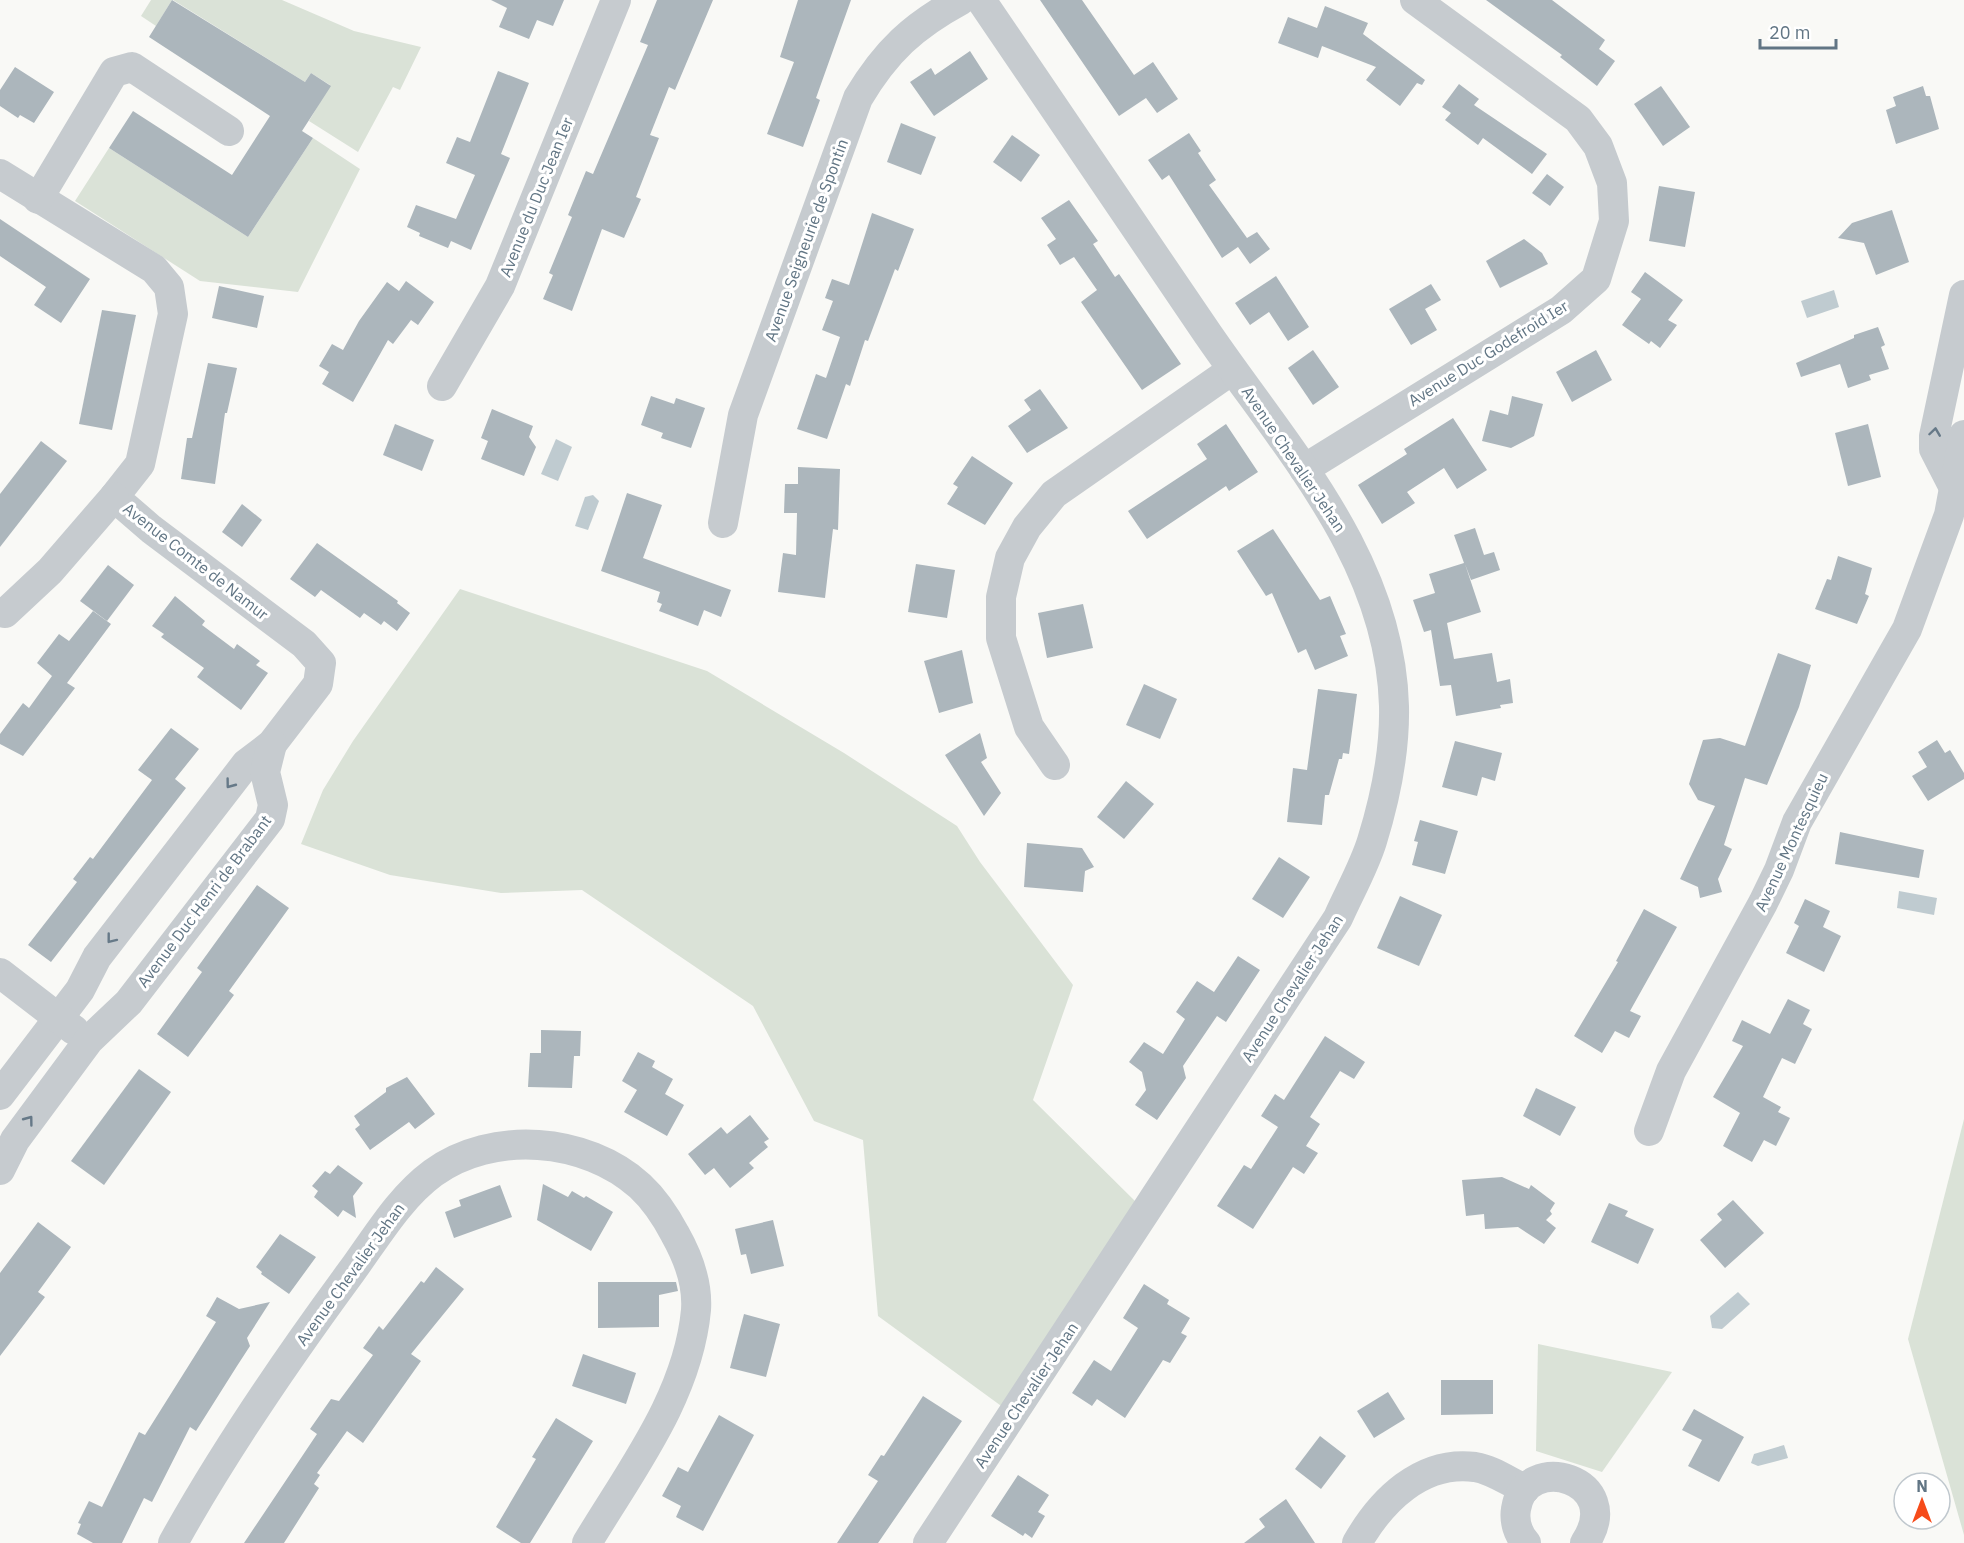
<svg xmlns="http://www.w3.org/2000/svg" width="1964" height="1543" font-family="'IBM Plex Sans',sans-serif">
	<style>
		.green { fill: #dae2d7 }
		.water { fill: #bfcbd0 }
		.building { fill: #acb6bc }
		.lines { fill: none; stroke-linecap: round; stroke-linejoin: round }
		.minor { stroke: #c6cbcf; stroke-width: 30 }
		.oneway { stroke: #667988 }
		.labels { text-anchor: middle; stroke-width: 6; stroke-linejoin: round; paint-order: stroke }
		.street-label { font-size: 16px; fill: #617584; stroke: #fff }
	</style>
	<rect width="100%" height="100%" fill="#f9f9f6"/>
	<g class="green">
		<polygon points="151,0 172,0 156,26 141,16"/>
		<polygon points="173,0 282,0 354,31 421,47 400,90 393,87 358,152 309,121 330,85 311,73 305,82"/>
		<polygon points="313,138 360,169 298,292 200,281 75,201 109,148 248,237"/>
		<polygon points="460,589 707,671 844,753 957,826 980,862 1073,985 1033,1100 1139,1205 1004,1408 878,1316 863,1140 814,1121 753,1006 582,890 501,893 390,875 301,844 323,790 353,741"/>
		<polygon points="1964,1119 1964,1535 1908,1339"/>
		<polygon points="1538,1344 1672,1372 1602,1472 1536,1451"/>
	</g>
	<g class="water">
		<polygon points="1834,290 1839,307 1807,318 1801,301"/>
		<polygon points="556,439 572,447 558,481 541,474"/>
		<polygon points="593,495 599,501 588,530 575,526 585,497"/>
		<polygon points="1899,891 1937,898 1934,915 1897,908"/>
		<polygon points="1738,1292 1750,1304 1722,1329 1712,1328 1710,1316"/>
		<polygon points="1784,1445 1788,1458 1758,1466 1751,1463 1754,1454"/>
	</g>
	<g class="building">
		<polygon points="172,0 305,82 311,73 331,86 302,131 313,138 248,237 109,148 133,111 232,175 270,116 149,37"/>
		<polygon points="491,0 564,0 553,26 537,20 529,39 499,27 507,8"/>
		<polygon points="657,0 713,0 675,90 669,87 650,135 659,138 636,197 641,199 624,238 602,229 572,311 543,299 553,275 549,273 572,217 568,215 586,171 593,174 648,45 640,42"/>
		<polygon points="798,0 851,0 816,98 820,100 803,147 767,134 794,62 780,57"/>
		<polygon points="1040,0 1082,0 1134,75 1153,62 1178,99 1157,113 1146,98 1119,116"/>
		<polygon points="1486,0 1552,0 1605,40 1599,49 1615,61 1597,86 1560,57 1562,55"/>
		<polygon points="1325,6 1368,23 1363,34 1425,80 1422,85 1417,83 1400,106 1366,80 1376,67 1322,46 1318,58 1278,43 1288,17 1317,28"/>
		<polygon points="970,51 988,79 934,116 910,82 931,68 935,75"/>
		<polygon points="15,67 54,92 34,123 20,115 18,118 0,106 0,90"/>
		<polygon points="498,71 529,83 501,154 510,158 471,250 451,241 448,248 419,236 420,233 407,227 416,205 456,219 475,175 446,163 457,137 470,142"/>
		<polygon points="1459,84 1479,99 1474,105 1547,154 1532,174 1483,138 1478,145 1445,120 1451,113 1442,107"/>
		<polygon points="1661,86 1690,127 1663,146 1634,104"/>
		<polygon points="1923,86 1926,96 1930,96 1939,129 1896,144 1886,110 1896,106 1893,97"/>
		<polygon points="901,123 936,137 921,175 887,162"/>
		<polygon points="1189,133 1201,151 1198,153 1216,180 1209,185 1247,238 1257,232 1270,249 1250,264 1238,247 1222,258 1169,175 1162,180 1148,160"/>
		<polygon points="1012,135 1040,155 1021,182 993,162"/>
		<polygon points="1547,174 1564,187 1550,206 1532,193"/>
		<polygon points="1659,186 1695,192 1685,247 1649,241"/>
		<polygon points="1069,200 1098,241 1093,244 1115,277 1119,274 1181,364 1142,390 1081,302 1097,290 1074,257 1060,265 1047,245 1056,239 1041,218"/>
		<polygon points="1892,210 1909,262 1876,275 1864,243 1838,238 1852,223"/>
		<polygon points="872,213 914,229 898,271 895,269 868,341 865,340 850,386 846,384 827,439 797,429 816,374 826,378 840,337 822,330 833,301 825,298 832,279 849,285"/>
		<polygon points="0,219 90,279 61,323 34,305 46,287 0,256"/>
		<polygon points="1524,239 1542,253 1548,264 1500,288 1486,261"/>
		<polygon points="1645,272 1683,300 1668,320 1677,325 1660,348 1651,341 1649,344 1622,325 1641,299 1631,292"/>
		<polygon points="1276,276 1309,327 1288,341 1269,312 1250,325 1235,303"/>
		<polygon points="406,281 434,302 418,325 411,320 393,344 388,340 353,402 322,384 329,372 319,366 332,344 343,350 359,321 387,282 399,291"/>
		<polygon points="1431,284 1441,300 1425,309 1437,330 1411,345 1389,309"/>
		<polygon points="219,286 264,296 257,328 212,318"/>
		<polygon points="102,310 136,315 112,430 79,424"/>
		<polygon points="1878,327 1885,345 1881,347 1889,369 1869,375 1871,380 1848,388 1840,364 1801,377 1796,363 1854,338 1854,335"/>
		<polygon points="1313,350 1339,387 1313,405 1288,368"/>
		<polygon points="1596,350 1612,380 1572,402 1556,372"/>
		<polygon points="208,363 237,368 227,413 225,413 215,484 181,479 187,438 192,438"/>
		<polygon points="1040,389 1068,428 1027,453 1008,426 1031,410 1024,400"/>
		<polygon points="651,396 674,404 676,398 705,408 691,448 661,438 663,433 641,425"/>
		<polygon points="1512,396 1543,404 1534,436 1511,448 1482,441 1490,410 1508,415"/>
		<polygon points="492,409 533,426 529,437 536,447 524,476 481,459 488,441 481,438"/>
		<polygon points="1453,418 1487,470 1457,489 1444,468 1407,492 1415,503 1382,524 1358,485 1407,454 1404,449"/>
		<polygon points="395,424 434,440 422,471 383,455"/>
		<polygon points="1226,424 1258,472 1229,491 1226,486 1147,539 1128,511 1207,459 1197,444"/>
		<polygon points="1868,424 1881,477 1848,486 1835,433"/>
		<polygon points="41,441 67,461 0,547 0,494"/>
		<polygon points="972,456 1013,483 985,525 947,504 958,487 953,484"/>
		<polygon points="798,467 840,469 838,530 833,529 825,598 778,592 783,553 796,555 797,513 784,513 785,484 798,484"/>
		<polygon points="627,493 662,505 643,558 731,590 721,617 704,610 698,626 659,611 662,604 657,602 660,592 601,571"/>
		<polygon points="242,504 262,520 242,547 222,532"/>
		<polygon points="1475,528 1484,555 1494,552 1500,570 1471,580 1465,564 1481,612 1447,623 1454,659 1492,653 1497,682 1510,679 1513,703 1500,705 1501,708 1456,716 1451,685 1440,686 1431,630 1424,632 1413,600 1435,593 1429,574 1464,563 1454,535"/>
		<polygon points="1273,529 1320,600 1330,596 1346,634 1340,636 1348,656 1315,670 1306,649 1298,653 1272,593 1266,596 1237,551"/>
		<polygon points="317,543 398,601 397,603 410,613 397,631 384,621 381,625 364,613 360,618 321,590 315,597 290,579"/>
		<polygon points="1838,556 1872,568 1865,594 1869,596 1857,624 1815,609 1827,579 1831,580"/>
		<polygon points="916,564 955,570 947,618 908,612"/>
		<polygon points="108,565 134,585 107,621 80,601"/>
		<polygon points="175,596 205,621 202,625 234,649 237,644 260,661 256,665 268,673 241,710 197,677 204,668 161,637 164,634 152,626"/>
		<polygon points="1083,604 1093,648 1047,658 1038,613"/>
		<polygon points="93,611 111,624 67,683 75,688 23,756 0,744 0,734 23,703 29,708 52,676 37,663 59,634 69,641"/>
		<polygon points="962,650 973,703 939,713 924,661"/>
		<polygon points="1778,653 1811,665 1799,707 1767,785 1745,778 1724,845 1732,849 1718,879 1722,892 1700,898 1698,887 1680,879 1715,806 1698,800 1689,784 1703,740 1720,738 1745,746"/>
		<polygon points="1144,684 1177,699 1160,739 1126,725"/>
		<polygon points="1318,689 1357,694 1349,754 1343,753 1342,759 1339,759 1329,795 1325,795 1322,825 1287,822 1293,768 1307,770"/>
		<polygon points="171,728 199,749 175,779 186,788 51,962 28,945 77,882 73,879 90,857 93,859 152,780 138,770"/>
		<polygon points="980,733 987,758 981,762 1001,793 984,816 945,755"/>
		<polygon points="1937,740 1945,753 1950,750 1964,773 1964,779 1928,801 1912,776 1927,767 1918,752"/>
		<polygon points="1455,741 1502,753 1495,781 1482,777 1477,796 1442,787"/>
		<polygon points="1126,781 1154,804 1124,839 1097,817"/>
		<polygon points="1420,820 1458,831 1445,874 1412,865 1418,842 1414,841"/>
		<polygon points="1840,832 1924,850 1919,878 1835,864"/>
		<polygon points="1027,843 1082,848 1094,867 1085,871 1083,892 1024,887"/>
		<polygon points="1279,857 1310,877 1283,918 1252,899"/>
		<polygon points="257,885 289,908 229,991 234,995 188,1057 157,1034 202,972 197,968"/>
		<polygon points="1400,896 1442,915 1419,966 1377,948"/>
		<polygon points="1805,899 1830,911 1823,927 1841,936 1824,972 1786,953 1799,926 1794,923"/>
		<polygon points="1644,909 1677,927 1630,1011 1641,1016 1629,1038 1615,1031 1602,1053 1574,1036 1618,962 1616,961"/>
		<polygon points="1238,956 1260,970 1226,1022 1217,1016 1183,1066 1186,1078 1157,1120 1135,1105 1146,1090 1142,1072 1129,1062 1144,1042 1163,1054 1185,1019 1176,1012 1197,981 1214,992"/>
		<polygon points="1788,999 1810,1010 1803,1024 1812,1029 1795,1064 1782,1058 1763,1097 1781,1107 1778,1112 1790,1118 1776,1146 1764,1140 1752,1162 1723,1146 1740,1113 1713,1097 1743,1046 1732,1041 1742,1020 1770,1034"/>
		<polygon points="541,1030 581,1031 580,1056 574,1056 572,1088 528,1087 530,1053 541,1053"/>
		<polygon points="1325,1036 1365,1062 1354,1079 1340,1071 1310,1117 1320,1124 1306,1146 1318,1153 1304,1174 1293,1167 1253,1229 1217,1206 1244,1165 1251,1169 1278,1127 1261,1116 1275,1094 1284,1100"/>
		<polygon points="638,1052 655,1061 652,1067 673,1079 665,1094 684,1105 667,1136 624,1112 637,1090 622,1081"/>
		<polygon points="139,1069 171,1092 104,1185 71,1161"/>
		<polygon points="407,1077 435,1114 415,1129 409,1122 370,1150 355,1129 360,1125 354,1116 386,1092 386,1088"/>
		<polygon points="1536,1088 1576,1107 1560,1136 1523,1116"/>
		<polygon points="750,1115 769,1139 764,1142 768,1147 749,1163 754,1168 730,1188 714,1168 705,1175 688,1154 721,1127 727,1134"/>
		<polygon points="338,1165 363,1183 353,1196 356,1218 343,1210 338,1217 314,1197 318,1191 312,1186 325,1171 330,1174"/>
		<polygon points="1502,1177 1529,1189 1531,1185 1555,1203 1550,1211 1552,1214 1546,1220 1556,1228 1544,1244 1518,1227 1485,1229 1484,1214 1466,1216 1462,1180"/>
		<polygon points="543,1184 568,1197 572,1191 584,1198 586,1196 613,1212 591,1251 537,1220"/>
		<polygon points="500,1185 512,1217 454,1238 445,1212 461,1206 459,1200"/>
		<polygon points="1733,1200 1764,1233 1725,1268 1700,1240 1722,1220 1717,1214"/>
		<polygon points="1609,1203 1628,1211 1625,1216 1654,1229 1638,1264 1591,1242"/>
		<polygon points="773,1220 784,1266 751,1274 746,1254 741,1255 735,1229"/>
		<polygon points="38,1222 71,1247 38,1292 45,1297 0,1356 0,1273"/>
		<polygon points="280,1234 316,1257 289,1294 261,1274 262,1272 256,1267"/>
		<polygon points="436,1267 464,1289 411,1354 421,1361 363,1443 347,1431 317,1473 320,1475 314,1484 319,1488 284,1543 244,1543 317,1434 310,1429 331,1399 339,1401 373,1355 363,1348 379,1326 383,1330 421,1281 424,1283"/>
		<polygon points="598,1282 676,1282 678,1291 659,1295 659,1327 598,1328"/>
		<polygon points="1144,1284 1169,1300 1167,1304 1190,1318 1181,1333 1187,1336 1170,1363 1163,1360 1125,1418 1097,1399 1092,1406 1072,1393 1094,1360 1111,1371 1138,1328 1123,1318"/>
		<polygon points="217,1297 239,1309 270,1302 247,1338 250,1346 237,1366 196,1431 190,1427 152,1502 144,1498 122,1543 93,1543 77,1534 81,1524 78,1523 89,1501 102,1507 139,1432 145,1435 216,1322 206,1316"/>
		<polygon points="744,1314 780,1324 766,1377 730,1368"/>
		<polygon points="583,1354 636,1373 626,1404 572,1386"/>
		<polygon points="1441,1380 1493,1380 1493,1414 1441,1415"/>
		<polygon points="1388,1392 1405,1419 1374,1438 1357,1411"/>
		<polygon points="923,1396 962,1421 878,1543 837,1543 878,1481 868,1475 881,1455 884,1456"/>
		<polygon points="1694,1409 1744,1437 1719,1482 1688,1466 1702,1440 1682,1430"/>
		<polygon points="719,1415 754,1435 703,1531 676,1517 681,1506 662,1496 678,1467 688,1472"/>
		<polygon points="556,1418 593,1441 530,1543 521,1543 496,1527 536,1459 532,1457"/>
		<polygon points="1320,1436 1346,1456 1321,1489 1295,1469"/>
		<polygon points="1018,1475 1049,1495 1038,1512 1045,1516 1032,1538 1025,1533 1023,1536 991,1516"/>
		<polygon points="1286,1499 1315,1543 1244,1543 1265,1527 1259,1519"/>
	</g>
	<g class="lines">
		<g class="minor">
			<polyline points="0,174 154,269 169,287 173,314 140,464 114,497 151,529 304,644 321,663 318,684 272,744 246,764 97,957 80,990 0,1095"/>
			<polyline points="38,199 114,72 132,67 229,131"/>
			<polyline points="442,386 500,286 616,0"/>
			<polyline points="1304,469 1561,310 1596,279 1614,221 1612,183 1598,146 1578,119 1415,0"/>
			<polyline points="1953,486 1934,449 1934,436 1964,295"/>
			<path d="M723 523 743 415 858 98C886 51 913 26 961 0"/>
			<polyline points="5,613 50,571 114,497"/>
			<polyline points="1055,765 1029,727 1001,638 1001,597 1010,558 1027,527 1054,494 1232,370"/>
			<polyline points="0,973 74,1030"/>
			<polyline points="1649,1131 1671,1071 1763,903 1779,870 1797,822 1907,629 1949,515 1964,435"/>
			<polyline points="0,1170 15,1140 89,1040 129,1002 270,819 273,805 265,772 272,744"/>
			<path d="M173 1543C225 1449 287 1359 351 1272 376 1238 399 1198 433 1173 492 1130 586 1137 640 1186 654 1199 666 1217 675 1234 688 1257 698 1282 696 1310 688 1397 630 1471 587 1543"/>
			<path d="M928 1543 1338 918C1349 893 1364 867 1372 841 1385 799 1395 750 1394 706 1390 556 1282 444 1203 327 1129 218 1055 109 981 0"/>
			<path d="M1357 1543C1381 1501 1421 1460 1475 1467 1493 1470 1509 1482 1525 1489"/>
			<path d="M1526 1543C1518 1534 1514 1521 1516 1509 1525 1450 1627 1479 1585 1543"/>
		</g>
	</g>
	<defs><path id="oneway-chevron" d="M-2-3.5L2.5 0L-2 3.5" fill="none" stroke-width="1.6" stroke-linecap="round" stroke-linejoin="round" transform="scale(1.5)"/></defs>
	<g class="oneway">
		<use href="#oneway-chevron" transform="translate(1935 432) rotate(-82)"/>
		<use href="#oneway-chevron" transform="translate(230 784) rotate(127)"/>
		<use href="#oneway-chevron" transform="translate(111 939) rotate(128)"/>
		<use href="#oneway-chevron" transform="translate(29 1120) rotate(-53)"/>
	</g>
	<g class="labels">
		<g class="street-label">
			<text transform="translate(536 197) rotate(-68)" y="6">Avenue du Duc Jean Ier</text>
			<text transform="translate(806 240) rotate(-70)" y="6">Avenue Seigneurie de Spontin</text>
			<text transform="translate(1488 353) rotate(-32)" y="6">Avenue Duc Godefroid Ier</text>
			<text transform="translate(1294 459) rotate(56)" y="6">Avenue Chevalier Jehan</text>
			<text transform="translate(196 561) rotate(38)" y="6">Avenue Comte de Namur</text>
			<text transform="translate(1791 842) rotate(-65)" y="6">Avenue Montesquieu</text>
			<text transform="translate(204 901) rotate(-53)" y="6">Avenue Duc Henri de Brabant</text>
			<text transform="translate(1292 988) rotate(-57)" y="6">Avenue Chevalier Jehan</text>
			<text transform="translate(350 1274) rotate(-54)" y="6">Avenue Chevalier Jehan</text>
			<text transform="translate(1026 1395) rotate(-56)" y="6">Avenue Chevalier Jehan</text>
		</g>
	</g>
	<g transform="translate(1922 1501)"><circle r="28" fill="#ffffff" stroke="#c0c8ce" stroke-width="1.5"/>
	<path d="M0-4.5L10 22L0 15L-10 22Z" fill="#f64b1a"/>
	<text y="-9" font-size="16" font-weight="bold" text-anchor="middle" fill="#617584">N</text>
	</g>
	<path d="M1760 39v9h76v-9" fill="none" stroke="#617584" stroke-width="3"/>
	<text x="1769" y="39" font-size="18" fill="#617584" stroke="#ffffff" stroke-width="4.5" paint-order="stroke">20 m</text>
</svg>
